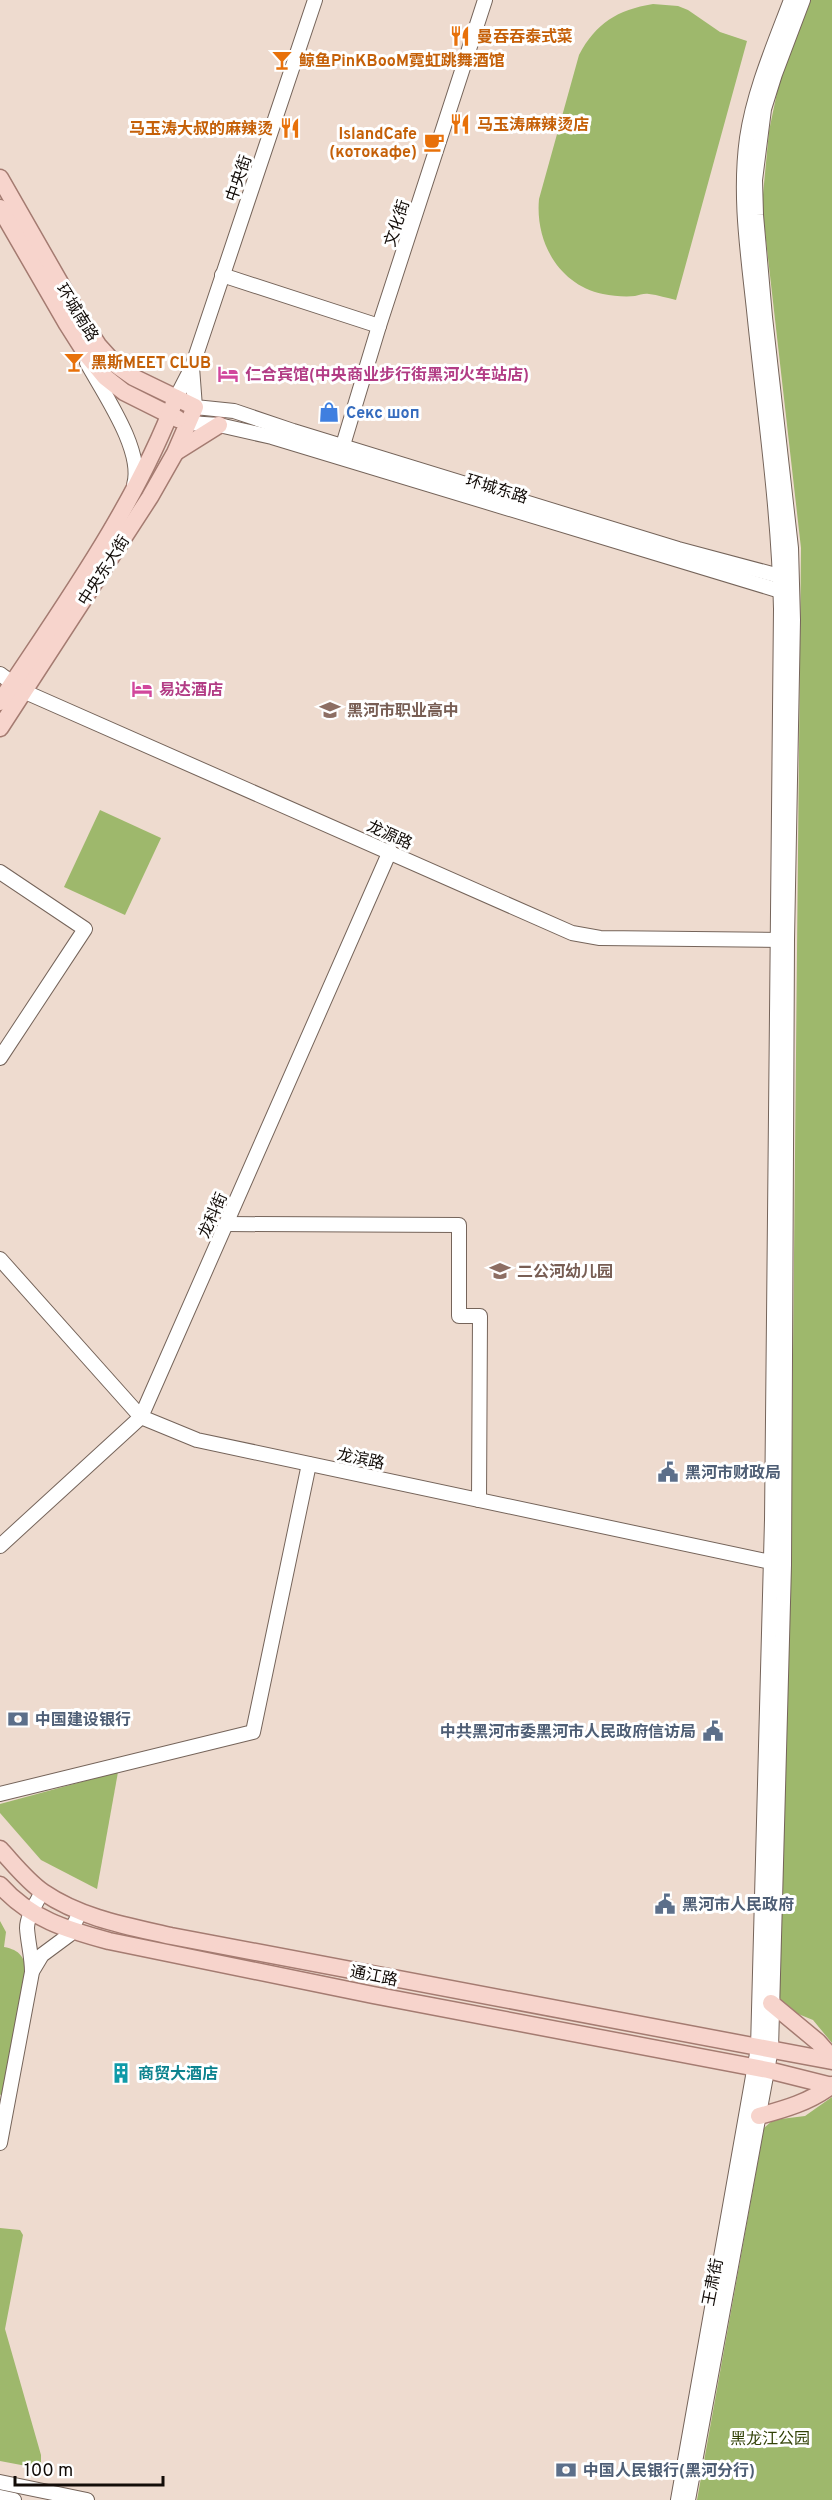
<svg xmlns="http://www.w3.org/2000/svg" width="832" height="2500" font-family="Overpass,'Noto Sans SC',sans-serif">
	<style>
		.green { fill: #9eb86c }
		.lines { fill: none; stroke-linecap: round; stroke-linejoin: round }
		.minor-casing { stroke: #75645a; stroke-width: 16 }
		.major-casing { stroke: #a47b71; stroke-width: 19 }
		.minor { stroke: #fff; stroke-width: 14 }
		.major { stroke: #f7d4cc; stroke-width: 16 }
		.labels { text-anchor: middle; stroke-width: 6; stroke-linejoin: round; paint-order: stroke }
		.food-label { font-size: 16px; font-weight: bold; fill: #c56008; stroke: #fff; text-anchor: start }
		.street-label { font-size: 16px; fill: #120c08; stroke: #fff }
		.hotel-label { font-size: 16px; font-weight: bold; fill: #b23c85; stroke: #fff; text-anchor: start }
		.shop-label { font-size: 16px; font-weight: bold; fill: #366cbe; stroke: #fff; text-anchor: start }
		.education-label { font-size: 16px; font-weight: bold; fill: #785e54; stroke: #fff; text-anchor: start }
		.service-label { font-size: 16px; font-weight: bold; fill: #4e5e75; stroke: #fff; text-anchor: start }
		.culture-label { font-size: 16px; font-weight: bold; fill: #0d838f; stroke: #fff; text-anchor: start }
		.park-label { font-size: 16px; fill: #324207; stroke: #fff }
	</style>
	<rect width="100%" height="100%" fill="#eedbcf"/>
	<g class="green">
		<polygon points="811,0 832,0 832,2043 813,2020 786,2009 778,1995 791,1559 801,548 762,205 769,131 779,83"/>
		<path d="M653 4 678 6 688 10 720 32 747 41 676 300C667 298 658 295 649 294 644 293 640 295 635 296 625 297 613 296 603 294 559 285 535 242 539 199L579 55C596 23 617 10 653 4Z"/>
		<polygon points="100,810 161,838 125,915 64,887"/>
		<polygon points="118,1772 97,1889 41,1860 0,1813 0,1804"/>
		<path d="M0 1921 6 1932 4 1947C20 1950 25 1957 26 1973L2 2094 0 2095Z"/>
		<polygon points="832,2097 832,2500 697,2500 764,2128 773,2120 805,2116"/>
		<polygon points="0,2228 20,2230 23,2235 5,2329 41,2455 41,2464 37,2468 0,2461"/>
	</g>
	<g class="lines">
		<g class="minor-casing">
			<g id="minor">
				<polyline points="222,275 379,326"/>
				<path d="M87 363C104 394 144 451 134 485"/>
				<polyline points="192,367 315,0"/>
				<polyline points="176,398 192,367 195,407 234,411 293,431 678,549 787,578"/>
				<polyline points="189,423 219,425 272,437 787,593"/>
				<polyline points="340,455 379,326 485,0"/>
				<polyline points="0,674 23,691 572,933 600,938 784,940"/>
				<polyline points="0,872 85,929 0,1058"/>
				<polyline points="226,1224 459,1225 459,1316 480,1316 479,1500"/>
				<polyline points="0,1259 141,1417 197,1440 780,1564"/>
				<polyline points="0,1546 141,1417 390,851"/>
				<polyline points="0,1794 253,1732 309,1464"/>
				<polyline points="33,1970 42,1955 69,1935 80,1912"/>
				<path d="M0 2143 32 1972C32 1957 28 1943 27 1928 27 1916 37 1902 42 1892"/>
				<polyline points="0,2482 87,2500"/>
				<polyline points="0,2497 14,2500"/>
				<path d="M678 2500 758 2048 772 1520 781 609C779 509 764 409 754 310 748 253 739 196 747 138 754 91 774 45 791 0"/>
				<polyline points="688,2500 771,2049 784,1565 787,940 793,620 791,548 765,317 756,215 755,180 764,109 775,74 803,0"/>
			</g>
		</g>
		<g class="major-casing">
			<g id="major">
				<polyline points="0,178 79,316 98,345 116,365 133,377 195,407 175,453 150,497 0,728"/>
				<polyline points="0,208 67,324 86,354 105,377 124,392 178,419"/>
				<polyline points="176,452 219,425"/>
				<path d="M0 702C64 605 135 507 176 398"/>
				<path d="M0 1849C13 1863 27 1881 43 1892 81 1918 127 1926 171 1936L832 2061"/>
				<path d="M0 1885C30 1919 68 1930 109 1941L373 1995 768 2070 832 2086"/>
				<polyline points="771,2003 818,2042 832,2058"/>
				<path d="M759 2116C785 2109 810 2102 832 2085"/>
			</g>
		</g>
		<use href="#minor" class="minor"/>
		<use href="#major" class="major"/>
	</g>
	<defs>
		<g id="restaurant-bare" transform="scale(1.62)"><path d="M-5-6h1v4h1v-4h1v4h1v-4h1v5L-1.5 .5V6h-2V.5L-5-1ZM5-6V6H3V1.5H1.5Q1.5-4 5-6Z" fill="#e8710a" stroke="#fff" stroke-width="2.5" paint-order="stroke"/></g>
		<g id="bar-bare" transform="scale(1.62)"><path d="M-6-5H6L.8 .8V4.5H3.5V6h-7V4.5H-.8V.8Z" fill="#e8710a" stroke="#fff" stroke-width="2.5" paint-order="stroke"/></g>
		<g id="cafe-bare" transform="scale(1.62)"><path d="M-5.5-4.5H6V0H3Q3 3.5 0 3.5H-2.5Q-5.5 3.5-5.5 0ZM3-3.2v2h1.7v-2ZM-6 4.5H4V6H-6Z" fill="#e8710a" stroke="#fff" stroke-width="2.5" paint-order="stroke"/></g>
		<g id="hotel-bare" transform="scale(1.62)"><path d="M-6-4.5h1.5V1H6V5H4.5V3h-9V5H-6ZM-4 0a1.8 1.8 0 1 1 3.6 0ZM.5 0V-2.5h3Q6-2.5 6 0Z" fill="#d1479c" stroke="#fff" stroke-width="2.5" paint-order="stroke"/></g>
		<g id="shop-bare" transform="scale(1.62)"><path d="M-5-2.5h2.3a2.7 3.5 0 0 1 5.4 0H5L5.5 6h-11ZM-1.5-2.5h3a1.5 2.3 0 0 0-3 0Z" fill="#3f7fe0" stroke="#fff" stroke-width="2.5" paint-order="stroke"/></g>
		<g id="school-bare" transform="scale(1.62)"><path d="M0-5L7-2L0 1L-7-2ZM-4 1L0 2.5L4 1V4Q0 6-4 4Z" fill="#8d6e63" stroke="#fff" stroke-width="2.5" paint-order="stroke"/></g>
		<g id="civic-bare" transform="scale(1.62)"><path d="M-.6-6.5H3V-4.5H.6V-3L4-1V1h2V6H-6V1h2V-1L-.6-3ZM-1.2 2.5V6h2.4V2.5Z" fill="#5c6f8a" stroke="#fff" stroke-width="2.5" paint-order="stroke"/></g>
		<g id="bank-bare" transform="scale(1.62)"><path d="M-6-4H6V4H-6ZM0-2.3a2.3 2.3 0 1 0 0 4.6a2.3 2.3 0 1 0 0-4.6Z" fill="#5c6f8a" stroke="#fff" stroke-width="2.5" paint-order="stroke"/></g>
		<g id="building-bare" transform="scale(1.62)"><path d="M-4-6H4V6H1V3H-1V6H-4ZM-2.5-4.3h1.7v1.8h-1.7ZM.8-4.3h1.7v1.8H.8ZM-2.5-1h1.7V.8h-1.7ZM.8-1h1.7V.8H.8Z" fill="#0f9aa8" stroke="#fff" stroke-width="2.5" paint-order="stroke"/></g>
	</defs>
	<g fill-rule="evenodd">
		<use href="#restaurant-bare" x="460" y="36"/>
		<use href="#bar-bare" x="282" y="60"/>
		<use href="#restaurant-bare" x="460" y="124"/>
		<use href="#restaurant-bare" x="290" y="128"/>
		<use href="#cafe-bare" x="434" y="142"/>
		<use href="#bar-bare" x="74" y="362"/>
		<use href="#hotel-bare" x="228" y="374"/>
		<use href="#shop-bare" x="329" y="412"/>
		<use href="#hotel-bare" x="142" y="689"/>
		<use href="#school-bare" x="330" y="710"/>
		<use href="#school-bare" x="500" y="1271"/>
		<use href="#civic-bare" x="668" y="1472"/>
		<use href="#bank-bare" x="18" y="1719"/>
		<use href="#civic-bare" x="713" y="1731"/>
		<use href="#civic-bare" x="665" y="1904"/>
		<use href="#building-bare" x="121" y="2073"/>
		<use href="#bank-bare" x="566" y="2470"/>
	</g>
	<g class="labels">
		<g class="food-label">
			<text x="477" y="42">曼吞吞泰式菜</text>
			<text x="299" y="66">鲸鱼PinKBooM霓虹跳舞酒馆</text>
			<text x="477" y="130">马玉涛麻辣烫店</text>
			<text x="273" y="134" text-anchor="end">马玉涛大叔的麻辣烫</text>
			<text x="417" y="139" text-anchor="end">IslandCafe<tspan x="417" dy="18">(котокафе)</tspan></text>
			<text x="91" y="368">黑斯MEET CLUB</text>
		</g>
		<g class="street-label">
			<text transform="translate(238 178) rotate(-71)" y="6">中央街</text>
			<text transform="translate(396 223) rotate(-72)" y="6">文化街</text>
			<text transform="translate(78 312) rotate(58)" y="6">环城南路</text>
			<text transform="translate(497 488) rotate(17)" y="6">环城东路</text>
			<text transform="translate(103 570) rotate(-57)" y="6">中央东大街</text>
			<text transform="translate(390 834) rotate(24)" y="6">龙源路</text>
			<text transform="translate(212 1215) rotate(-66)" y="6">龙科街</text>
			<text transform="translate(361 1458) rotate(12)" y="6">龙滨路</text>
			<text transform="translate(374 1975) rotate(11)" y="6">通江路</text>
			<text transform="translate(712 2282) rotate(-79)" y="6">王肃街</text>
		</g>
		<g class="hotel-label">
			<text x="245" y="380">仁合宾馆(中央商业步行街黑河火车站店)</text>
			<text x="159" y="695">易达酒店</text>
		</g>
		<g class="shop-label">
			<text x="346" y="418">Секс шоп</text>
		</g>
		<g class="education-label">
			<text x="347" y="716">黑河市职业高中</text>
			<text x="517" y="1277">二公河幼儿园</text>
		</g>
		<g class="service-label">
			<text x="685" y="1478">黑河市财政局</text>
			<text x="35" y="1725">中国建设银行</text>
			<text x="696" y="1737" text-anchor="end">中共黑河市委黑河市人民政府信访局</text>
			<text x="682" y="1910">黑河市人民政府</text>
			<text x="583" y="2476">中国人民银行(黑河分行)</text>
		</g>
		<g class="culture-label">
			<text x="138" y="2079">商贸大酒店</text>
		</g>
		<g class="park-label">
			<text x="770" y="2444">黑龙江公园</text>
		</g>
	</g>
	<path d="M15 2476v9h148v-9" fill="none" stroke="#120c08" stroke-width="3"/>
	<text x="24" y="2476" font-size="18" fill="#120c08" stroke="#ffffff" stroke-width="4.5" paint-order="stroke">100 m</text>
</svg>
